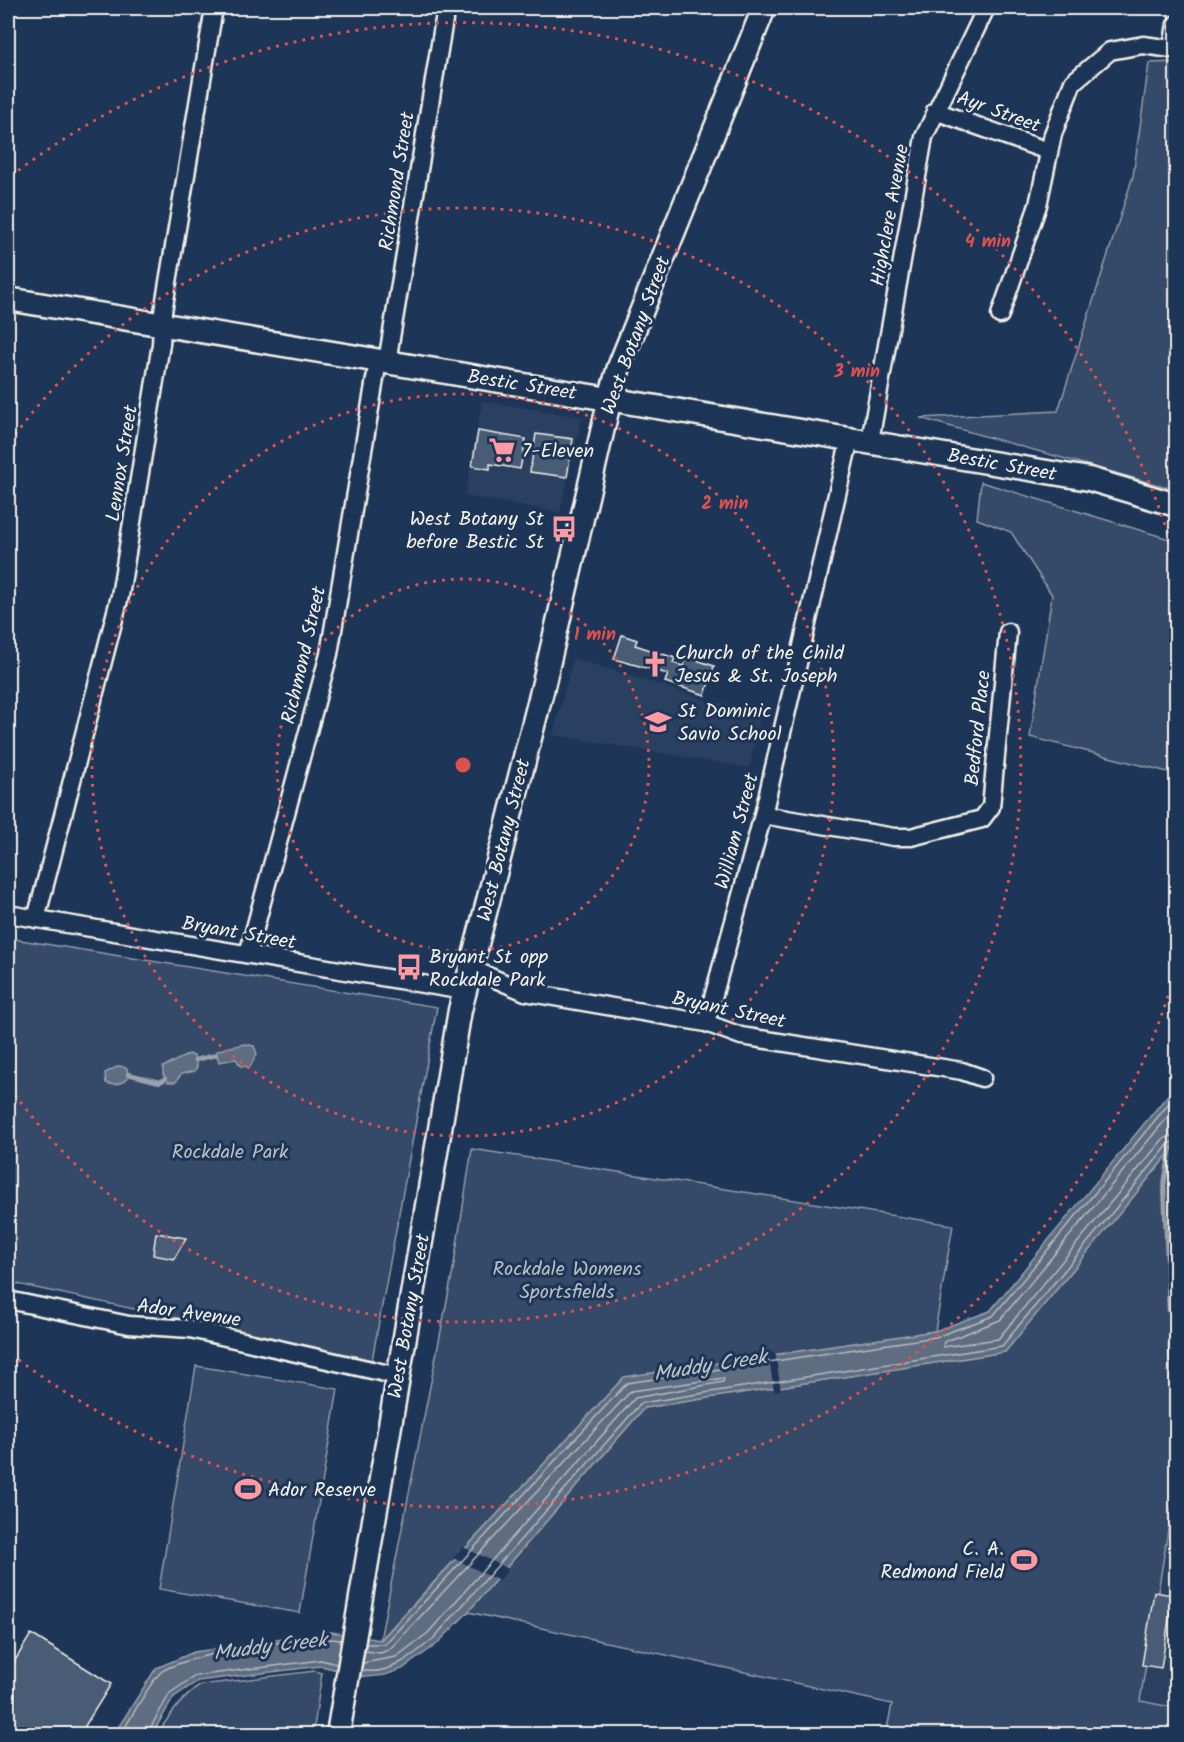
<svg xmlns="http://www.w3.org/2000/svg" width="1184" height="1742" font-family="Kalam,sans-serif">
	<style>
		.built { fill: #2a4060 }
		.green { fill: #354a67; stroke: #949ea8; stroke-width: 1.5 }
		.water { fill: #5e6d82; stroke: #9aa2ab; stroke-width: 1.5 }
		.pier { fill: #1d3557 }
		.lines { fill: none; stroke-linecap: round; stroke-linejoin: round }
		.shore { stroke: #b8bcbf; stroke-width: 1.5 }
		.stream { stroke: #9aa2ab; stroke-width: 4.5 }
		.building { fill: #485b74; stroke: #f4f1e8; stroke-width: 1.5 }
		.street-casing { stroke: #f4f1e8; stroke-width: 21 }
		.secondary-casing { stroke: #f4f1e8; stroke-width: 27 }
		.street { stroke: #1d3557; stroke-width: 16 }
		.secondary { stroke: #1d3557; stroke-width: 22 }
		.ring { fill: none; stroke: #dc504e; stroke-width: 3; stroke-dasharray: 3 6 }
		.labels { text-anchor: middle; stroke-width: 6; stroke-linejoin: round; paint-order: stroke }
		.street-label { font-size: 20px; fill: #f4f1e8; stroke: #1d3557 }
		.poi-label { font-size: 20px; fill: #f4f1e8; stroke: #1d3557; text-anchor: start }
		.park-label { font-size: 20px; fill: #bbbfc1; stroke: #1d3557 }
		.water-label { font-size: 21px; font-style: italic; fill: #c0c3c4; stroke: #1d3557 }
		.centre { fill: #dc504e; stroke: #1d3557; stroke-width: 3 }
		.ring-label { font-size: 18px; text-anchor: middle; font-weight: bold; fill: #dc504e; stroke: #1d3557; stroke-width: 6; stroke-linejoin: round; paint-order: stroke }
	</style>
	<rect width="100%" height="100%" fill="#1d3557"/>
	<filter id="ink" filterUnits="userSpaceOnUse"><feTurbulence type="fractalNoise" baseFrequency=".0167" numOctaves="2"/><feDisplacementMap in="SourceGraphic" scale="12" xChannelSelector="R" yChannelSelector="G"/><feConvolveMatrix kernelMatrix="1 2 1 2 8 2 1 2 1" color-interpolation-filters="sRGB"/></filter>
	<g filter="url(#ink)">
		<g class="built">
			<polygon points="482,401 582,417 560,512 465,496"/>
			<polygon points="573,658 707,700 762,710 749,768 553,735"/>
			<polygon points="1176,1482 1176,1708 1140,1702"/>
		</g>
		<g class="green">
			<polygon points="1176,62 1176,490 920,418 1058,411 1133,176 1149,63"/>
			<polygon points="981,482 1176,541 1176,774 1030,737 1052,595 1011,532 977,519"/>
			<polygon points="8,938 437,1007 372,1360 8,1282"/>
			<polygon points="1176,1145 1176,1482 1140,1701 1176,1708 1176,1734 886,1734 892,1704 468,1612 644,1408 1005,1352"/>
			<polygon points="472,1149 953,1225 935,1331 624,1378 380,1640 453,1270"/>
			<polygon points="196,1366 338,1389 300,1613 159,1589"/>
			<path d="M315 1671 322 1673 313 1734H157C170 1715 181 1698 201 1685Z"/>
		</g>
		<g class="water">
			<path d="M244 1044 254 1046 257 1054 250 1067 241 1066 236 1059 219 1062 216 1052C223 1047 235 1047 244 1044Z"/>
			<polygon points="189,1054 194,1056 197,1066 195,1071 181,1074 176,1082 168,1082 163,1074 163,1067"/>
			<path d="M119 1066 127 1068 128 1077C123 1084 113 1086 106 1083L105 1073Z"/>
			<polygon points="1176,1085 1176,1145 1005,1352 644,1408 468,1612 437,1644 402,1669 385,1675 367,1677 321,1666 198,1681 174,1697 152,1734 114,1734 156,1668 194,1652 331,1632 381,1640 624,1377 935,1331 990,1311"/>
		</g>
		<g class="pier">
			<polygon points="775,1352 781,1390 774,1391 768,1353"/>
			<polygon points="463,1547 509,1569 499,1581 453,1558"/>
		</g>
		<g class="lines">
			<g class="shore">
				<polyline points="1176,1107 1000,1320 944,1342 943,1347 998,1339 1163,1139 1176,1134"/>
				<polyline points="366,1644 385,1644 627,1383 936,1337 993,1316 1176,1095"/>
				<polyline points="363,1663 396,1657 428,1633 635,1398 723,1382 724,1378 631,1391 390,1649 381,1653 365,1651"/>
				<path d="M362 1670C389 1677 414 1654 433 1639L641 1403 1002 1346 1169 1144 1176 1141"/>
				<path d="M121 1734C129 1722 151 1680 161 1672 186 1654 310 1634 341 1640"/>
				<polyline points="147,1734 170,1693 195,1676 321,1660 337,1664"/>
			</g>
			<g class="stream">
				<polyline points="195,1060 216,1055"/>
				<polyline points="128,1074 160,1082 165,1079"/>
				<polyline points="1169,1311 1164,1184 1171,1147"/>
				<polyline points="1170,1345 1175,1480"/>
			</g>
		</g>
		<g class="building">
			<polygon points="478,431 526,439 520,469 490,464 490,469 472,466"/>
			<polygon points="536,434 573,439 567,477 530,472"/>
			<polygon points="622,635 637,640 635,645 675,658 673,663 683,666 688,657 714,666 705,695 665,682 668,674 614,659"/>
			<polygon points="156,1233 186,1238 174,1259 153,1255"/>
			<polygon points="1154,1592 1173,1595 1161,1668 1142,1665"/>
			<polygon points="31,1634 111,1684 80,1734 8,1734 8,1672"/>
		</g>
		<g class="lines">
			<g class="street-casing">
				<g id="street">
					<polyline points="935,111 1048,151"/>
					<polyline points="1000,315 1038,205 1053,134 1073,82 1110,51 1143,45 1172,49 1176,24"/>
					<polyline points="387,362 446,8"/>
					<polyline points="870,441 924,137 986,8"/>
					<polyline points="763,815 894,837 911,837 982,819 991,807 1008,632"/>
					<polyline points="8,914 464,991"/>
					<polyline points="36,919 120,596 161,344 163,312 214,8"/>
					<polyline points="248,954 329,654 378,361"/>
					<polyline points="470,968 525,992 706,1023 741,1036 962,1071 982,1078"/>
					<polyline points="706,1023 763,815 850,438"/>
					<polyline points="8,1300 129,1325 190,1329 398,1376"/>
				</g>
			</g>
			<g class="secondary-casing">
				<g id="secondary">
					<polyline points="8,299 1089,479 1176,505"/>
					<polyline points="338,1734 460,1010 542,691 610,398 619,367 764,8"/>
				</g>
			</g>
			<use href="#street" class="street"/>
			<use href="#secondary" class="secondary"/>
		</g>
	</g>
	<g class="ring">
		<circle cx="463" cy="765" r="186"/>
		<circle cx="463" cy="765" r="371"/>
		<path d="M10 442A557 557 0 1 1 10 1088"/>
		<path d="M1176 970A742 742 0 0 1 11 1354M11 176A742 742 0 0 1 1176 560"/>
	</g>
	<defs>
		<g id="supermarket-bare" transform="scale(2.07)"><path d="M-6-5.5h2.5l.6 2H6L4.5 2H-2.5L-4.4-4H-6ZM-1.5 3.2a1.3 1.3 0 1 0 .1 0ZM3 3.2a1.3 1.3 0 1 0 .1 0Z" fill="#ff9aa2" stroke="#1d3557" stroke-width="2.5" paint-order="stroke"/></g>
		<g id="bus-bare" transform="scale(2.07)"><path d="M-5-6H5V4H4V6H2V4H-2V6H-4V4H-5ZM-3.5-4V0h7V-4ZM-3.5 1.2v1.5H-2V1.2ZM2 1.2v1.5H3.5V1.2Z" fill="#ff9aa2" stroke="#1d3557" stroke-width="2.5" paint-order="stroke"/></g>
		<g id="church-bare" transform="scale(2.07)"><path d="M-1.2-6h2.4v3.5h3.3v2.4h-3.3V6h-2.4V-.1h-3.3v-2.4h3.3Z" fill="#ff9aa2" stroke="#1d3557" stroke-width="2.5" paint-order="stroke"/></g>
		<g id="school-bare" transform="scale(2.07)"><path d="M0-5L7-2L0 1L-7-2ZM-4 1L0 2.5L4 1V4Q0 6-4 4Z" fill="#ff9aa2" stroke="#1d3557" stroke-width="2.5" paint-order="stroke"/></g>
		<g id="stadium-bare" transform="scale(2.07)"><path d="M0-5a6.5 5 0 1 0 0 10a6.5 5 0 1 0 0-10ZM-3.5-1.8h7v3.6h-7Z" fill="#ff9aa2" stroke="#1d3557" stroke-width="2.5" paint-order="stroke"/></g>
	</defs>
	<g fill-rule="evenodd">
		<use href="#supermarket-bare" x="502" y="450"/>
		<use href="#bus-bare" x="564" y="529"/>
		<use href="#church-bare" x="655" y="664"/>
		<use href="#school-bare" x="658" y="722"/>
		<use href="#bus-bare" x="409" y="967"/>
		<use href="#stadium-bare" x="248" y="1489"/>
		<use href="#stadium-bare" x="1024" y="1560"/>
	</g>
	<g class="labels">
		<g class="street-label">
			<text transform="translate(999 111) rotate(20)" y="7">Ayr Street</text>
			<text transform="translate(396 181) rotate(-81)" y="7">Richmond Street</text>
			<text transform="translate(889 215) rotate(-80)" y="7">Highclere Avenue</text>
			<text transform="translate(635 335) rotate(-70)" y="7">West Botany Street</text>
			<text transform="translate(522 384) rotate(9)" y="7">Bestic Street</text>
			<text transform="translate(121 463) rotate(-81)" y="7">Lennox Street</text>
			<text transform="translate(1002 464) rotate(10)" y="7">Bestic Street</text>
			<text transform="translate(303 655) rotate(-77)" y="7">Richmond Street</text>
			<text transform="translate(977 728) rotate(-84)" y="7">Bedford Place</text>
			<text transform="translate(736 831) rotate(-75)" y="7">William Street</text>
			<text transform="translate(503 840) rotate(-76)" y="7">West Botany Street</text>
			<text transform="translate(239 932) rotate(10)" y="7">Bryant Street</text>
			<text transform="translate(729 1009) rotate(12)" y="7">Bryant Street</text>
			<text transform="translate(189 1312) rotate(8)" y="7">Ador Avenue</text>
			<text transform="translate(408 1316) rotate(-80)" y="7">West Botany Street</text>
		</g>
		<g class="poi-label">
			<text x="522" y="457">7-Eleven</text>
			<text x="544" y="525" text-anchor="end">West Botany St<tspan x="544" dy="23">before Bestic St</tspan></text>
			<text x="675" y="659">Church of the Child<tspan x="675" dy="23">Jesus &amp; St. Joseph</tspan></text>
			<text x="678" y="717">St Dominic<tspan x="678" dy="23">Savio School</tspan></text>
			<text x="429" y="963">Bryant St opp<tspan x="429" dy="23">Rockdale Park</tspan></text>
			<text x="268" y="1496">Ador Reserve</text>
			<text x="1004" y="1555" text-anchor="end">C. A.<tspan x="1004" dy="23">Redmond Field</tspan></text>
		</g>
		<g class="park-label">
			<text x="230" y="1158">Rockdale Park</text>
			<text x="567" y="1275">Rockdale Womens<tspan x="567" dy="23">Sportsfields</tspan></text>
		</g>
		<g class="water-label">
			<text transform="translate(710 1365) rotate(-9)" y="7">Muddy Creek</text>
			<text transform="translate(270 1646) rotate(-7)" y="7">Muddy Creek</text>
		</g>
	</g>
	<circle cx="463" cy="765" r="9" class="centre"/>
	<g class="ring-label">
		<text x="988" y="247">4 min</text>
		<text x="857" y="377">3 min</text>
		<text x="725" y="509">2 min</text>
		<text x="595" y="640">1 min</text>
	</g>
	<rect width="1184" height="1742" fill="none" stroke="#1d3557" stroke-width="30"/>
	<rect x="15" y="15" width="1154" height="1712" fill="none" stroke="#f4f1e8" stroke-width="2" filter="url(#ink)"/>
</svg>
